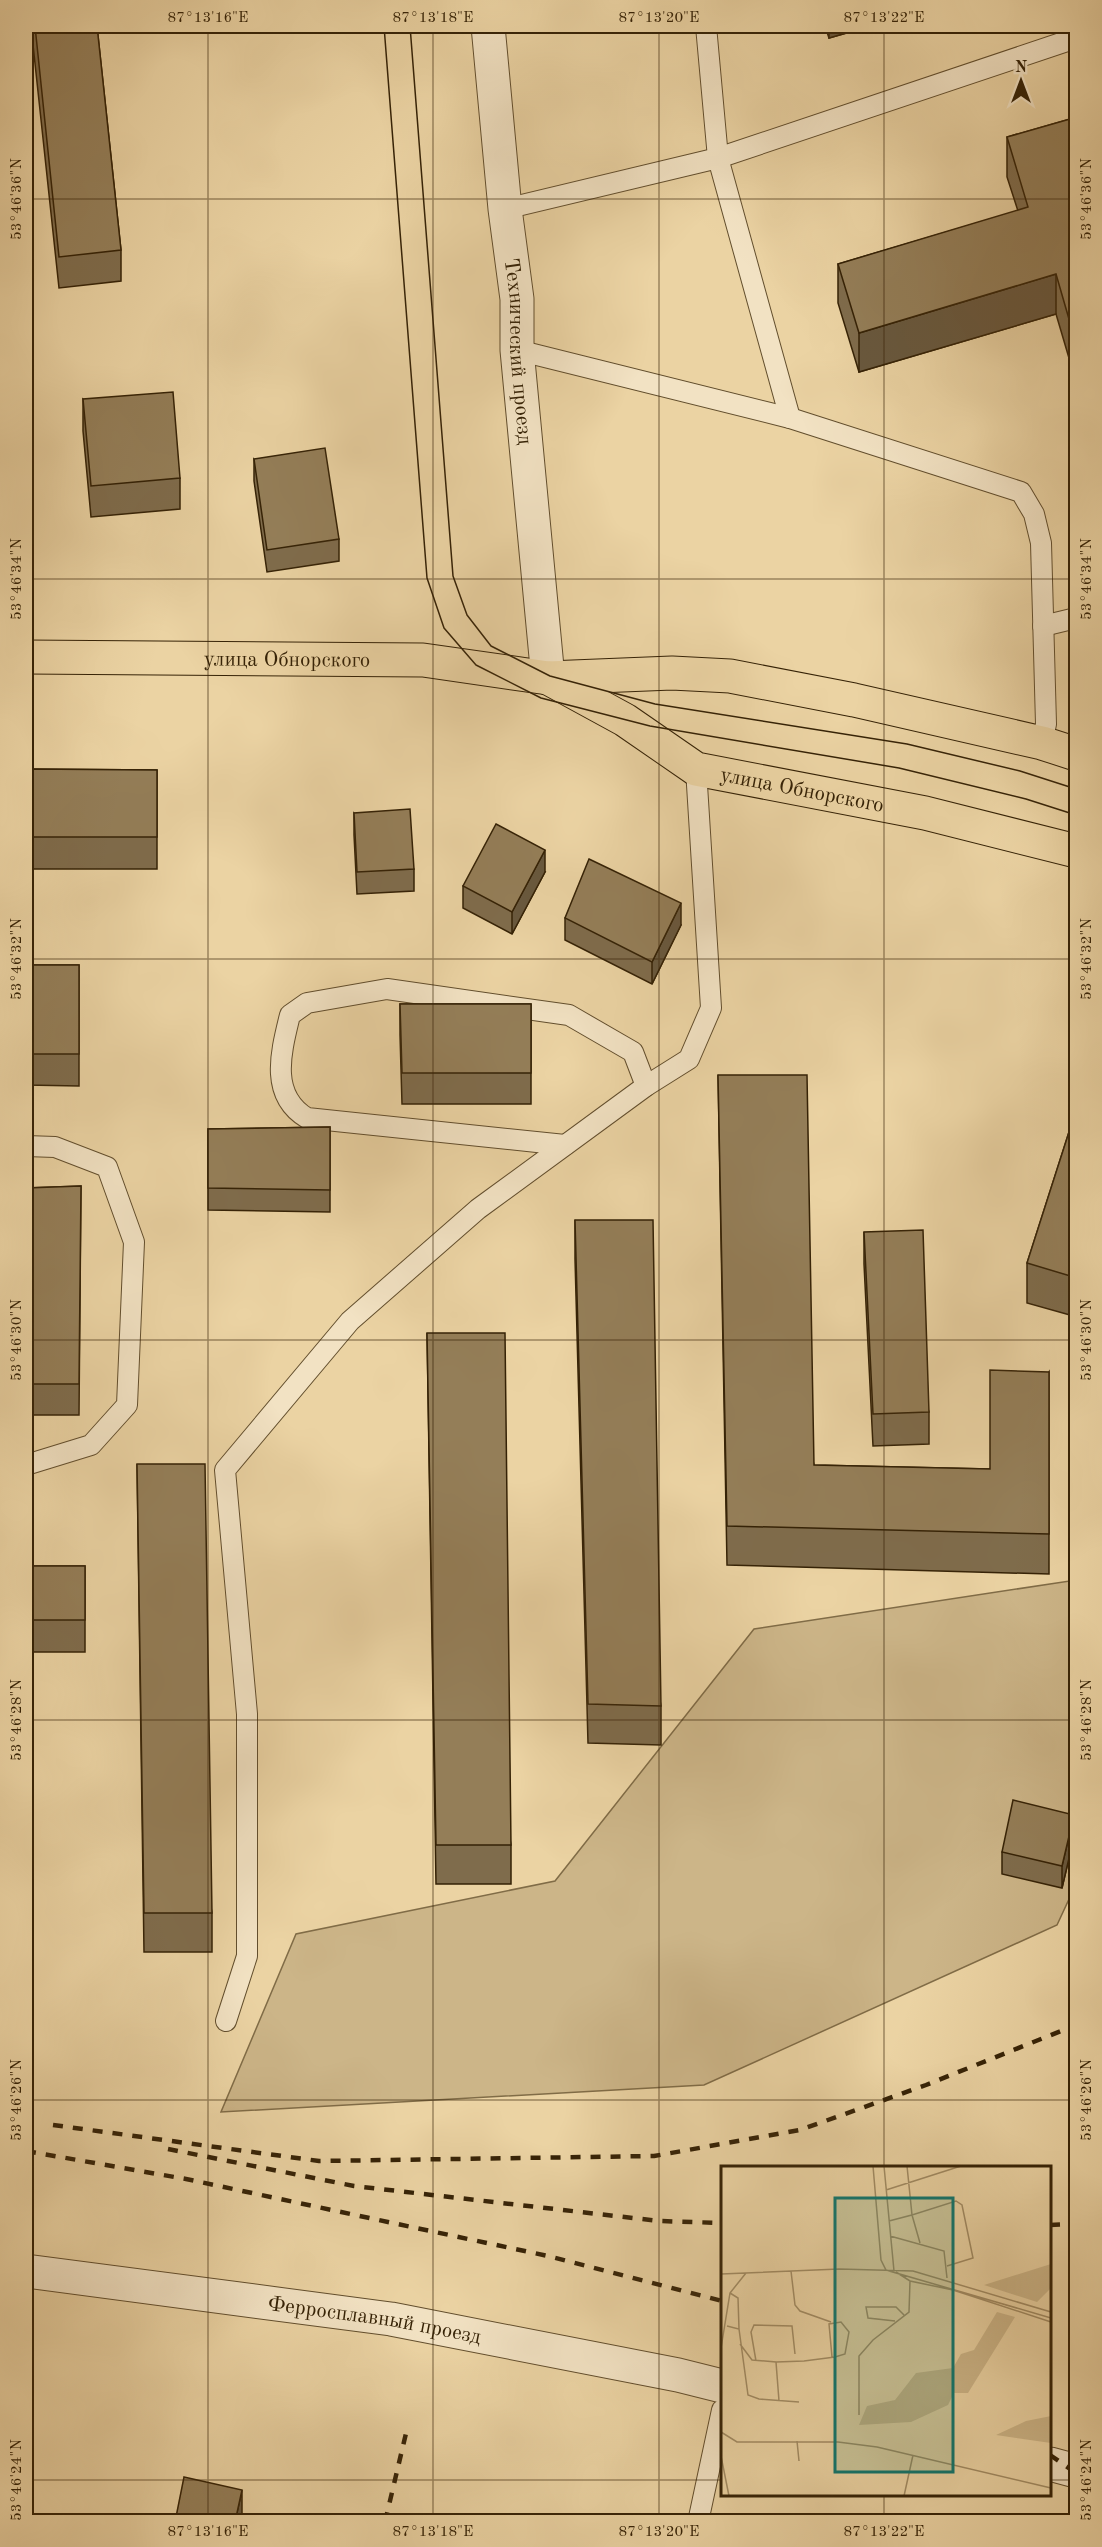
<svg xmlns="http://www.w3.org/2000/svg" width="1102" height="2547" font-family="'Old Standard TT',serif">
	<style>
		.green { fill: #ccb588; stroke: #806c47; stroke-width: 1.5 }
		.lines { fill: none; stroke-linecap: round; stroke-linejoin: round }
		.service-casing { stroke: #624e2d; stroke-width: 22 }
		.minor-casing { stroke: #624e2d; stroke-width: 35 }
		.primary-casing { stroke: #352206; stroke-width: 35 }
		.service { stroke: #f2e2c3; stroke-width: 20 }
		.minor { stroke: #f2e2c3; stroke-width: 33 }
		.primary { stroke: #ebd3a3; stroke-width: 33 }
		.tram { stroke: #352206; stroke-width: 1.5 }
		.rail { stroke: #352206; stroke-width: 4.5; stroke-dasharray: 10 10; stroke-linecap: butt }
		.wall { fill: #7f6c4c; stroke: #352206; stroke-width: 1.5 }
		.shaded-wall { fill: #68583e; stroke: #352206; stroke-width: 1.5 }
		.building { fill: #947e58; stroke: #352206; stroke-width: 1.5 }
		.ticks { fill: none; stroke: #352206; stroke-width: 1.5; stroke-opacity: 0.45 }
		.labels { text-anchor: middle; stroke-width: 6; stroke-linejoin: round; paint-order: stroke }
		.street-label { font-size: 21px; fill: #352206; stroke: #f2e2c3 }
		.inset-road { fill: none; stroke: #a28c64; stroke-width: 1.5 }
		.view { fill: #0f766e; fill-opacity: 0.15; stroke: #0f766e; stroke-width: 3 }
		.inset-edge { fill: none; stroke: #352206; stroke-width: 3 }
		.neatline { fill: none; stroke: #352206; stroke-width: 2 }
		.ticks-label { font-size: 15px; text-anchor: middle; fill: #352206 }
	</style>
	<rect width="100%" height="100%" fill="#ebd3a3"/>
	<filter id="stains"><feTurbulence type="fractalNoise" baseFrequency=".00333" numOctaves="4"/><feColorMatrix values="0 0 0 0 .2 0 0 0 0 .09 0 0 0 0 .02 0 0 0 .5 -.17"/></filter>
	<radialGradient id="worn" r=".72"><stop offset=".6" stop-color="#630" stop-opacity="0"/><stop offset="1" stop-color="#630" stop-opacity=".3"/></radialGradient>
	<polygon class="green" points="1076,1580 1076,1884 1057,1925 704,2085 221,2112 296,1934 555,1881 754,1629"/>
	<g class="lines">
		<g class="service-casing">
			<g id="service">
				<polyline points="706,26 718,158 1076,38"/>
				<polyline points="505,209 718,158 790,418"/>
				<polyline points="517,350 790,418 1021,492 1034,514 1041,543 1046,724 1042,743"/>
				<polyline points="1043,626 1076,618"/>
				<path d="M565 1145 307 1118C269 1095 281 1052 290 1015L307 1003 387 989 569 1015 633 1052 646 1086"/>
				<polyline points="26,1146 55,1147 107,1167 134,1242 127,1405 91,1445 26,1465"/>
				<polyline points="226,2021 247,1956 247,1714 225,1470 350,1321 478,1209 646,1086 689,1059 711,1008 696,769"/>
				<polyline points="698,2522 722,2410"/>
			</g>
		</g>
		<g class="minor-casing">
			<g id="minor">
				<path id="s1" d="M488 26 505 209 517 299V350L548 678"/>
				<path id="s2" d="M26 2271 391 2319 678 2375 722 2386"/>
				<polyline points="1050,2464 1076,2471"/>
			</g>
		</g>
		<g class="primary-casing">
			<g id="primary">
				<path id="s3" d="M26 657 423 660 548 678 672 673 730 676 854 700 1042 743 1076 754"/>
				<path id="s4" d="M548 678 625 720 696 769 925 813 1076 851"/>
			</g>
		</g>
		<use href="#service" class="service"/>
		<use href="#minor" class="minor"/>
		<use href="#primary" class="primary"/>
		<g class="tram">
			<polyline points="384,26 427,578 444,628 476,665 541,698 650,726 899,768 1026,799 1076,815"/>
			<polyline points="410,26 453,576 467,615 491,646 550,676 655,704 907,744 1020,771 1076,789"/>
		</g>
		<g class="rail">
			<polyline points="53,2125 319,2161 654,2156 800,2130 926,2085 1076,2025"/>
			<polyline points="168,2149 354,2186 659,2221 722,2223"/>
			<polyline points="26,2151 186,2179 548,2256 722,2301"/>
			<polyline points="1050,2225 1076,2224"/>
			<polyline points="1050,2455 1076,2473"/>
			<polyline points="385,2522 407,2429"/>
		</g>
	</g>
	<g class="wall">
		<polygon points="31,26 97,26 121,250 121,281 59,288"/>
		<polygon points="825,26 871,26 829,38"/>
		<polygon points="1077,117 1077,356 1069,358 1056,314 859,372 838,303 838,264 1018,211 1007,177 1007,137"/>
		<polygon points="83,399 180,478 180,509 91,517 83,431"/>
		<polygon points="254,459 339,539 339,561 267,572 254,481"/>
		<polygon points="26,769 157,770 157,869 26,869"/>
		<polygon points="354,813 414,869 414,891 357,894 354,835"/>
		<polygon points="545,872 512,934 463,908 463,886"/>
		<polygon points="565,918 681,925 652,984 565,940"/>
		<polygon points="26,965 79,965 79,1086 26,1085"/>
		<polygon points="400,1004 531,1004 531,1104 402,1104 400,1035"/>
		<polygon points="718,1075 814,1465 990,1469 1049,1372 1049,1574 727,1565"/>
		<polygon points="1077,1107 1077,1317 1027,1303 1027,1263"/>
		<polygon points="330,1127 330,1212 208,1210 208,1129"/>
		<polygon points="81,1186 79,1415 26,1415 26,1188"/>
		<polygon points="575,1220 661,1706 661,1745 588,1743 575,1259"/>
		<polygon points="864,1232 929,1412 929,1444 873,1446 864,1264"/>
		<polygon points="427,1333 511,1845 511,1884 436,1884"/>
		<polygon points="137,1464 212,1913 212,1952 144,1952"/>
		<rect x="26" y="1566" width="59" height="86"/>
		<polygon points="1074,1837 1062,1888 1002,1874 1002,1852"/>
	</g>
	<g class="shaded-wall">
		<polygon points="829,26 871,26 829,38"/>
		<polygon points="1056,274 1056,314 859,372 859,333"/>
		<polygon points="1077,317 1077,356 1069,358 1069,319"/>
		<polygon points="545,850 545,872 512,934 512,912"/>
		<polygon points="681,903 681,925 652,984 652,962"/>
		<polygon points="1074,1815 1074,1837 1062,1888 1062,1866"/>
		<polygon points="242,2490 242,2522 235,2522"/>
	</g>
	<g class="building">
		<polygon points="35,26 97,26 121,250 59,257"/>
		<polygon points="1077,117 1077,317 1069,319 1056,274 859,333 838,264 1028,207 1007,137"/>
		<polygon points="173,392 180,478 91,486 83,399"/>
		<polygon points="325,448 339,539 267,550 254,459"/>
		<polygon points="26,769 157,770 157,837 26,837"/>
		<polygon points="410,809 414,869 357,872 354,813"/>
		<polygon points="496,824 545,850 512,912 463,886"/>
		<polygon points="589,859 681,903 652,962 565,918"/>
		<rect x="26" y="965" width="53" height="89"/>
		<polygon points="400,1004 531,1004 531,1073 402,1073"/>
		<polygon points="718,1075 807,1075 814,1465 990,1469 990,1370 1049,1372 1049,1534 727,1526"/>
		<polygon points="1077,1107 1077,1278 1027,1263"/>
		<polygon points="330,1127 330,1190 208,1188 208,1129"/>
		<polygon points="81,1186 79,1384 26,1384 26,1188"/>
		<polygon points="575,1220 653,1220 661,1706 588,1704"/>
		<polygon points="923,1230 929,1412 873,1414 864,1232"/>
		<polygon points="427,1333 505,1333 511,1845 436,1845"/>
		<polygon points="137,1464 205,1464 212,1913 144,1913"/>
		<rect x="26" y="1566" width="59" height="54"/>
		<polygon points="1013,1800 1074,1815 1062,1866 1002,1852"/>
		<polygon points="184,2477 242,2490 235,2522 175,2522"/>
	</g>
	<path class="ticks" d="M208 26V2522M433 26V2522M659 26V2522M884 26V2168M26 199H1076M26 579H1076M26 959H1076M26 1340H1076M26 1720H1076M26 2100H1076M26 2480H722M1050 2480H1076M884 2494V2522"/>
	<g class="labels">
		<g class="street-label">
			<text dy="7" stroke="none"><textPath href="#s1" startOffset="327">Технический проезд</textPath></text>
			<text dy="7" stroke="none"><textPath href="#s3" startOffset="261">улица Обнорского</textPath></text>
			<text dy="7" stroke="none"><textPath href="#s4" startOffset="282">улица Обнорского</textPath></text>
			<text dy="7" stroke="none"><textPath href="#s2" startOffset="352">Ферросплавный проезд</textPath></text>
		</g>
	</g>
	<g transform="translate(721 2166)">
		<rect width="330" height="330" fill="#ebd3a3"/>
		<path d="M330 98V122L316 136 263 119ZM276 146 294 151 247 227H233L227 239 190 256 138 259 146 240 174 234 195 207 232 202 240 188 253 184ZM330 250V277L275 269 305 255Z" fill="#ccb588"/>
		<path class="inset-road" d="M152 0 160 94 165 104 330 152M163 0 173 105M186 0 191 49 235 35 241 39 252 92 226 100M165 24 240 0M168 55 191 49 199 77M169 70 223 85 226 112M70 105 74 139 79 145 110 156M175 106 189 115 232 124 330 156M0 108 118 103 192 105 330 146M9 127 17 132 18 163M174 155 147 152 145 141H175L183 149M6 160 18 163 27 229 38 233 78 236M19 178 31 194 55 196 58 235M0 182 9 127 25 107M35 195 30 166 33 159 71 160 74 188M55 196 83 195 114 191 124 188 128 166 120 156 108 158 111 191M138 249V190L152 174 188 146 189 115M0 266 16 276H117L156 281 330 322M76 275 78 295M0 290 8 330M183 330 192 289"/>
		<path class="view" d="M114 32H232V306H114Z"/>
		<rect width="330" height="330" class="inset-edge"/>
	</g>
	<rect width="1102" height="2547" fill="none" stroke="#ebd3a3" stroke-width="66"/>
	<g transform="translate(1021 81)" stroke="#f2e2c3" stroke-width="4.5" paint-order="stroke">
	<path d="M0-4.5L10 22L0 15L-10 22Z" fill="#352206"/>
	<text y="-9" font-size="16" font-weight="bold" text-anchor="middle" fill="#352206">N</text>
	</g>
	<rect x="33" y="33" width="1036" height="2481" class="neatline"/>
	<g class="ticks-label">
		<text x="208" y="22">87°13'16"E</text>
		<text x="433" y="22">87°13'18"E</text>
		<text x="659" y="22">87°13'20"E</text>
		<text x="884" y="22">87°13'22"E</text>
		<text transform="translate(16 199) rotate(-90)" y="5">53°46'36"N</text>
		<text transform="translate(1086 199) rotate(-90)" y="5">53°46'36"N</text>
		<text transform="translate(16 579) rotate(-90)" y="5">53°46'34"N</text>
		<text transform="translate(1086 579) rotate(-90)" y="5">53°46'34"N</text>
		<text transform="translate(16 959) rotate(-90)" y="5">53°46'32"N</text>
		<text transform="translate(1086 959) rotate(-90)" y="5">53°46'32"N</text>
		<text transform="translate(16 1340) rotate(-90)" y="5">53°46'30"N</text>
		<text transform="translate(1086 1340) rotate(-90)" y="5">53°46'30"N</text>
		<text transform="translate(16 1720) rotate(-90)" y="5">53°46'28"N</text>
		<text transform="translate(1086 1720) rotate(-90)" y="5">53°46'28"N</text>
		<text transform="translate(16 2100) rotate(-90)" y="5">53°46'26"N</text>
		<text transform="translate(1086 2100) rotate(-90)" y="5">53°46'26"N</text>
		<text transform="translate(16 2480) rotate(-90)" y="5">53°46'24"N</text>
		<text transform="translate(1086 2480) rotate(-90)" y="5">53°46'24"N</text>
		<text x="208" y="2536">87°13'16"E</text>
		<text x="433" y="2536">87°13'18"E</text>
		<text x="659" y="2536">87°13'20"E</text>
		<text x="884" y="2536">87°13'22"E</text>
	</g>
	<rect width="100%" height="100%" filter="url(#stains)"/>
	<rect width="100%" height="100%" fill="url(#worn)"/>
</svg>
